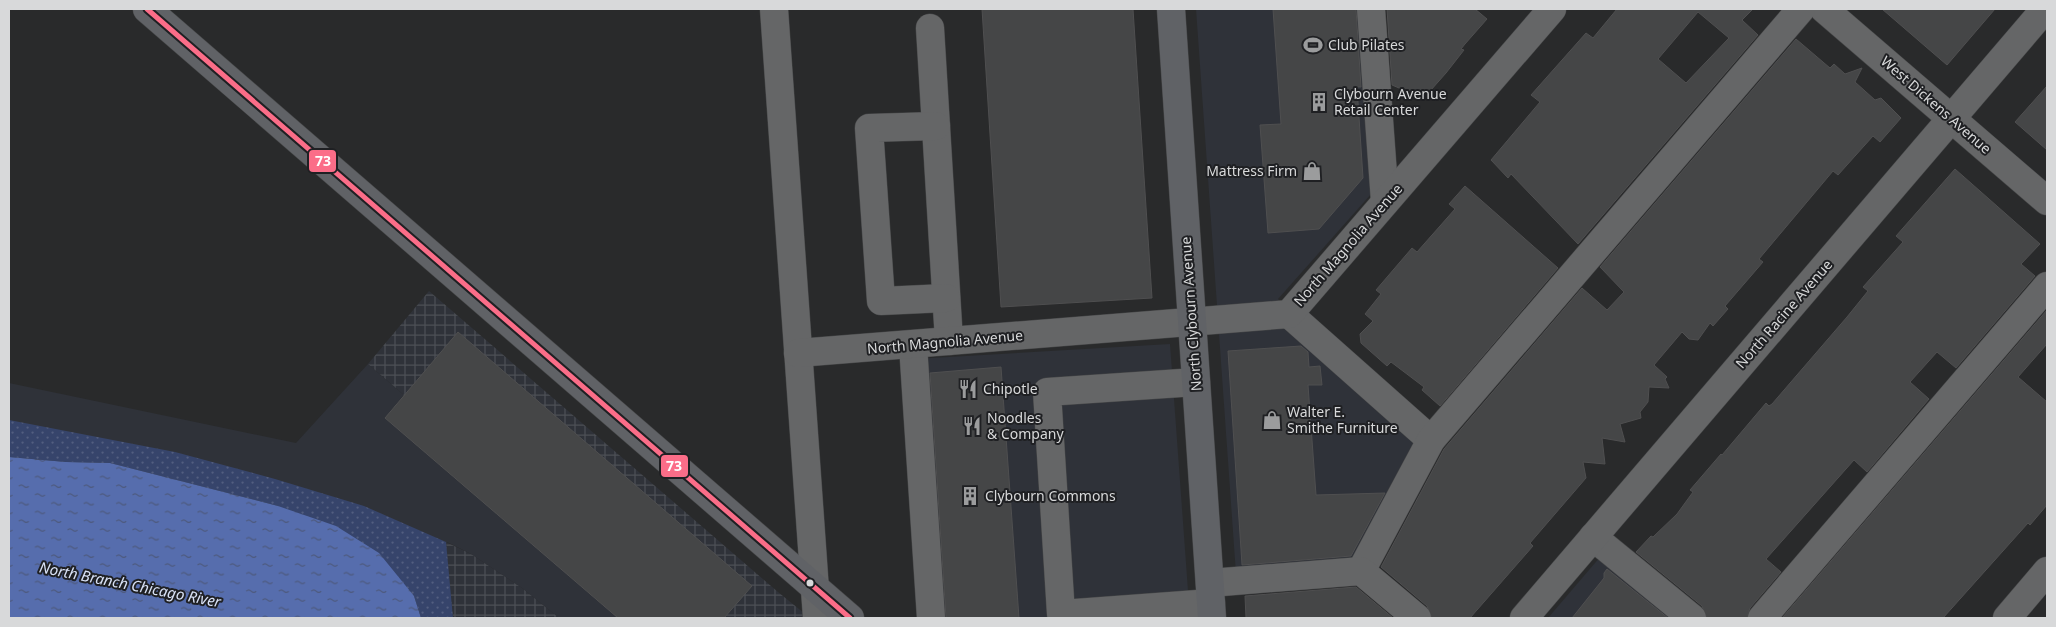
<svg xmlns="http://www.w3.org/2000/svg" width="2056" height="627" font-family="'Noto Sans',sans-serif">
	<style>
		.built { fill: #2f3239 }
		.industrial { fill: url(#industrial-grid) }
		.grass { fill: url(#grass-dots) }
		.water { fill: url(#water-ripples) }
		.building { fill: #454647; stroke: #4f4f50; fill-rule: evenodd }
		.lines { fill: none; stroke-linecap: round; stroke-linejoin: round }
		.minor-casing { stroke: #454647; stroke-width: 29 }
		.major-casing { stroke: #454647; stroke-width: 29 }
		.minor { stroke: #656667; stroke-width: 28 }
		.major { stroke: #606266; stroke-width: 28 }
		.bus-1-casing { stroke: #1f2023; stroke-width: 9 }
		.bus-1 { stroke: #fb6d88; stroke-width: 5 }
		.bus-dot { fill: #d8d9da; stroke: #1f2023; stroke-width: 2 }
		.labels { text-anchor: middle; stroke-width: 4; stroke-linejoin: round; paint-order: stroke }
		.poi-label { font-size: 14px; fill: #d8d9da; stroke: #1f2023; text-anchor: start }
		.street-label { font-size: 14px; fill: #d8d9da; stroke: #1f2023 }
		.water-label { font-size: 15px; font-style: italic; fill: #d9e2f6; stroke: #1f2023 }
		.line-badge { stroke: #1f2023; stroke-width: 2 }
		.badge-label { font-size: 14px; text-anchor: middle; font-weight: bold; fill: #fff }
	</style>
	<defs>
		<pattern id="industrial-grid" width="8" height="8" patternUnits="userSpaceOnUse" patternTransform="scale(1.25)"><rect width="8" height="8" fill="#2f3239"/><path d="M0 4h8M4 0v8" fill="none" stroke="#4c4f55"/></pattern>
		<pattern id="grass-dots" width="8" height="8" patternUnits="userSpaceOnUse" patternTransform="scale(1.25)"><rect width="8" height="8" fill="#36446b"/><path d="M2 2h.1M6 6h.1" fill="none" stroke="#525e80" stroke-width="1.8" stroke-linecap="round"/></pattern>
		<pattern id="water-ripples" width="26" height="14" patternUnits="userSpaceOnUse" patternTransform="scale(1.25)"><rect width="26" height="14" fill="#566dad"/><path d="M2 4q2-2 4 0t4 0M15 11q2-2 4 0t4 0" fill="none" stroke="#4d597c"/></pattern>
	</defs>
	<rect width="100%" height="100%" fill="#292a2b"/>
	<g class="built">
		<polygon points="1196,9 1359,9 1372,193 1278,299 1421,440 1358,566 1236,574"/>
		<polygon points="1170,344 1190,618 931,618 914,359"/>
		<polygon points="368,364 404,395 385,418 618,618 559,618 522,588 471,554 447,542 453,618 421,618 414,596 110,463 9,457 9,383 296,443"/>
		<polygon points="1607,549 1693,618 1548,618"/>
	</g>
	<g class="industrial">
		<polygon points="429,291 778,592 810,618 618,618 385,418 404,395 368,364"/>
		<polygon points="446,542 471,554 522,588 559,618 453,618"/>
	</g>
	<polygon class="grass" points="9,420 175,452 275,479 364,506 446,542 453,618 421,618 414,596 278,506 110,463 66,462 9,457"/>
	<polygon class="water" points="9,457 66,462 110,463 278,506 336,526 379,553 414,596 421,618 9,618"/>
	<g class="building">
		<polygon points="982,9 1133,9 1152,298 1001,307"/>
		<polygon points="1273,9 1356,9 1361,87 1357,87 1363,178 1319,229 1268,233 1260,125 1281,124"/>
		<polygon points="1387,9 1475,9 1487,19 1465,44 1461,49 1464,50 1446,73 1423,99 1414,90 1406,91 1392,85"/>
		<path d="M1617 9H1753L1742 20 1758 35 1578 244 1511 174 1508 178 1491 160 1540 102 1531 95 1586 33 1593 38ZM1698 12 1729 38 1686 83 1658 59Z"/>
		<polygon points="1882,9 1995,9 1947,65"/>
		<polygon points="1796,39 1830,68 1834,64 1845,74 1862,68 1855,82 1875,100 1881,98 1901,118 1880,142 1873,136 1838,175 1833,171 1759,259 1763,262 1725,306 1728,309 1713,326 1710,323 1698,340 1689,339 1682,332 1654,365 1667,377 1665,379 1669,388 1649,387 1648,402 1640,412 1641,418 1620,424 1625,442 1602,438 1605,464 1583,462 1586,478 1530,543 1533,546 1470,618 1432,618 1427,606 1381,567 1444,449 1582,288 1607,310 1624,292 1600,267"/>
		<polygon points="2047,86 2047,150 2015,122"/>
		<polygon points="1955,169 2040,244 2021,264 2035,276 1956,368 1937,352 1910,382 1929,399 1867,472 1854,460 1766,559 1781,572 1750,608 1747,618 1707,618 1702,606 1636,552 1651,536 1653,537 1677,514 1693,492 1690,490 1721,454 1722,455 1766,403 1769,406 1772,404 1847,317 1868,291 1863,287 1903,242 1896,236"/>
		<polygon points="1465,186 1558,268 1440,406 1422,390 1424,387 1391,362 1387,366 1361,343 1360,334 1373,321 1365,314 1381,294 1376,290 1412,248 1417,252 1455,209 1449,204"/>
		<polygon points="2047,310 2047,344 2018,377 2047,402 2047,505 2030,525 2028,523 1943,618 1782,618"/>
		<polygon points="458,332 752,586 724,618 618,618 385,418"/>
		<polygon points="1301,346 1308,352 1309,367 1320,366 1322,385 1308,385 1316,495 1385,493 1351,556 1242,565 1228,351"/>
		<polygon points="1001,367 1019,618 946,618 930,373"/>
		<polygon points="1607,569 1668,618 1572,618 1604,578 1604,573"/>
		<polygon points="1356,587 1393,618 1246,618 1245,596"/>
	</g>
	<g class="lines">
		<g class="minor-casing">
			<g id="minor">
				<polyline points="774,9 817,618"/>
				<polyline points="1371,9 1385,202"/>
				<polyline points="1824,9 2047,201"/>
				<polyline points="930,28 949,341"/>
				<polyline points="936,126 869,128 881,301 946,298"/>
				<polyline points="1289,314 1431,440"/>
				<polyline points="913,345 931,618"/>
				<polyline points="798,353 1289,314 1552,9"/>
				<polyline points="1196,382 1047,392 1061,614 1211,603"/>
				<polyline points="1593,537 1692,618"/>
				<polyline points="1361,571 1431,440 1801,9"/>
				<polyline points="1210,583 1361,571 1417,618"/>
				<polyline points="1524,618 2045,9"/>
				<polyline points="1762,618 2047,286"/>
				<polyline points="2007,618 2047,571"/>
			</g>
		</g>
		<g class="major-casing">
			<g id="major">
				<polyline points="147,9 850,618"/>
				<polyline points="1171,9 1212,618"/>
			</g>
		</g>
		<use href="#minor" class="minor"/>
		<use href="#major" class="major"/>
		<g class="bus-1-casing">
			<polyline id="bus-1" points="147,9 850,618"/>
		</g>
		<use href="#bus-1" class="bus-1"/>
	</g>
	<defs>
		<g id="stadium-bare" transform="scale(1.5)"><path d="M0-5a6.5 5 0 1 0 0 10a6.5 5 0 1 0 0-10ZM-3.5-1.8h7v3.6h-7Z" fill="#9b9c9d" stroke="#1f2023" stroke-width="2.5" paint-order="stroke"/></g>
		<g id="building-bare" transform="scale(1.5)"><path d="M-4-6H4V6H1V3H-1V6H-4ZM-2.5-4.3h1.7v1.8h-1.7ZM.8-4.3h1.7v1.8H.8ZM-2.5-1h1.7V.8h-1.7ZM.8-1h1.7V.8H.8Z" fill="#9b9c9d" stroke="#1f2023" stroke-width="2.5" paint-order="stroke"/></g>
		<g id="shop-bare" transform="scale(1.5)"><path d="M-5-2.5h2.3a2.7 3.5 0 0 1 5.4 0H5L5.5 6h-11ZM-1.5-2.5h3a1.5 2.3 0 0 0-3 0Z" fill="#9b9c9d" stroke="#1f2023" stroke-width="2.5" paint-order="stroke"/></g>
		<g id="restaurant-bare" transform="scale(1.5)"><path d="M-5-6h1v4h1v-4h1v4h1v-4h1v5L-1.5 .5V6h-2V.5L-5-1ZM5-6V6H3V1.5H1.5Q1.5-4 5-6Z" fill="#9b9c9d" stroke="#1f2023" stroke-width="2.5" paint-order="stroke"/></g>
	</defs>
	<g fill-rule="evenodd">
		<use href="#stadium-bare" x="1313" y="45"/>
		<use href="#building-bare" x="1319" y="102"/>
		<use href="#shop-bare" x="1312" y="171"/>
		<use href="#restaurant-bare" x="968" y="389"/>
		<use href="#shop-bare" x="1272" y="420"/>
		<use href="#restaurant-bare" x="972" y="426"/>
		<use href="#building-bare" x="970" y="496"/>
	</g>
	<circle class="bus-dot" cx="810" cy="583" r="4.5"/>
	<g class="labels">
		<g class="poi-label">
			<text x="1328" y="50">Club Pilates</text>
			<text x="1334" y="99">Clybourn Avenue<tspan x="1334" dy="16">Retail Center</tspan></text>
			<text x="1297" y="176" text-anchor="end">Mattress Firm</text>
			<text x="983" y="394">Chipotle</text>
			<text x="1287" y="417">Walter E.<tspan x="1287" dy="16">Smithe Furniture</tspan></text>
			<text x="987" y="423">Noodles<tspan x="987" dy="16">&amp; Company</tspan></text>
			<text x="985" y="501">Clybourn Commons</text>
		</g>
		<g class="street-label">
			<text transform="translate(1936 105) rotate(41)" y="5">West Dickens Avenue</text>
			<text transform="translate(1348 245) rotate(-49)" y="5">North Magnolia Avenue</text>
			<text transform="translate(1191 314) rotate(-94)" y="5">North Clybourn Avenue</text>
			<text transform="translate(1784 314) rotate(-49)" y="5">North Racine Avenue</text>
			<text transform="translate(945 342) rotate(-5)" y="5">North Magnolia Avenue</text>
		</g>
		<g class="water-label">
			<text transform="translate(130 585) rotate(11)" y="5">North Branch Chicago River</text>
		</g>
	</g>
	<g class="line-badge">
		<rect x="308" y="149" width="29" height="24" rx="5" fill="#fb6d88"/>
		<rect x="660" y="454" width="29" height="24" rx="5" fill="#fb6d88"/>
	</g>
	<g class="badge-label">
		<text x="323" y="166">73</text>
		<text x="674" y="471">73</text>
	</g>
	<rect width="2056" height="627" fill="none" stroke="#d8d9da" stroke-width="20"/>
</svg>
